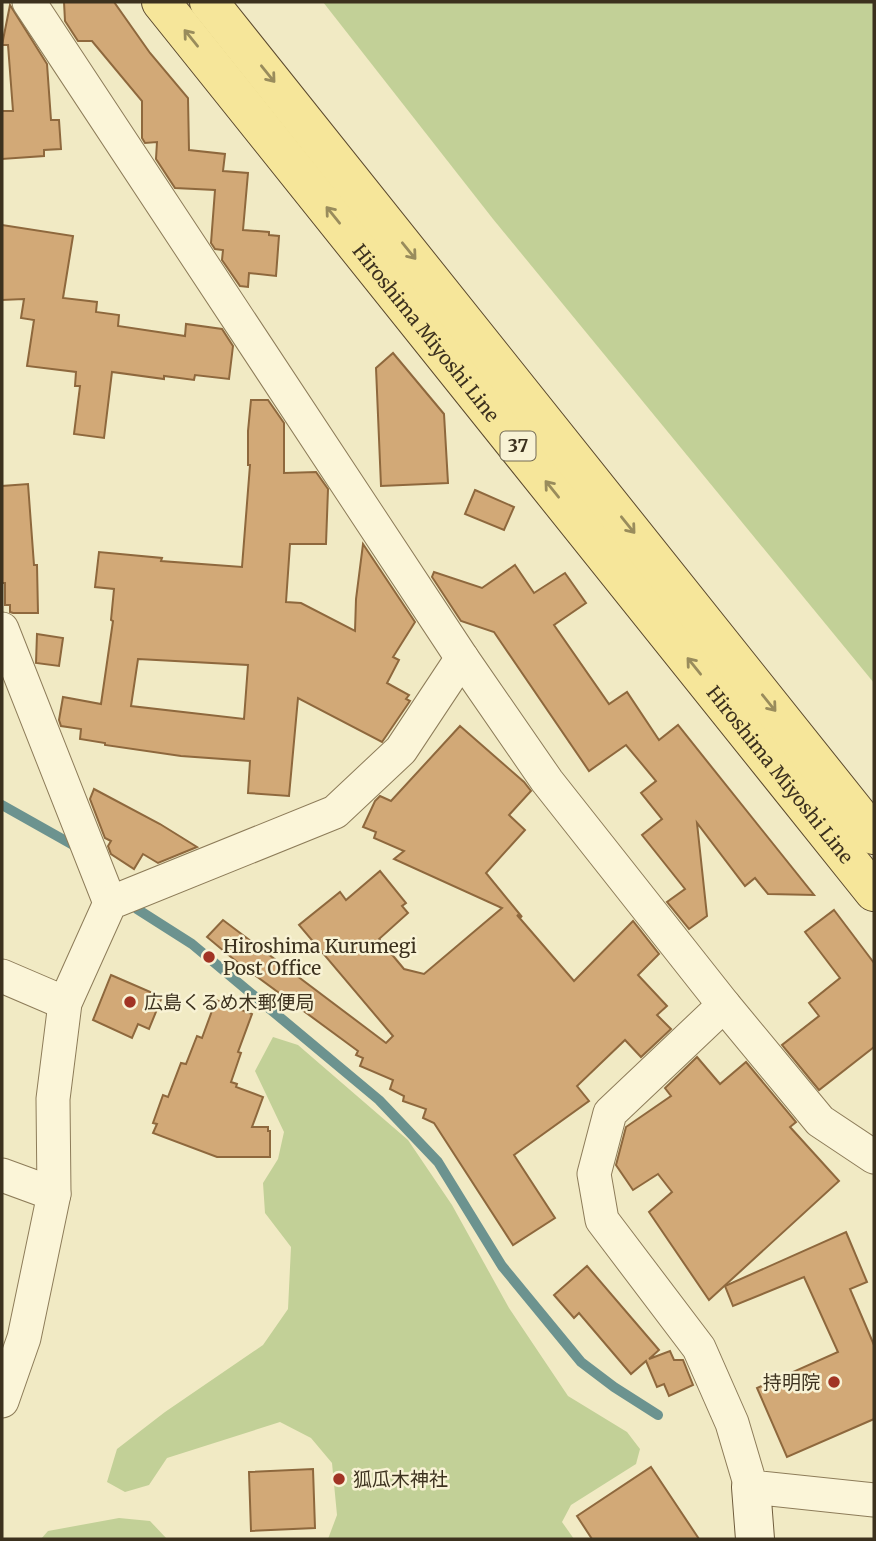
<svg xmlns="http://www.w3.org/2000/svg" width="876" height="1541" font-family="Merriweather,'Noto Sans JP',serif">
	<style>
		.green { fill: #c2d097 }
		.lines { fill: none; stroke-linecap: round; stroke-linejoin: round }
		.stream { stroke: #6c938f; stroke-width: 10 }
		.building { fill: #d2a977; stroke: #8e683d; stroke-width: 2; fill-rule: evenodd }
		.street-casing { stroke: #8d7c59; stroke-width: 35 }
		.secondary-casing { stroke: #6f5c3c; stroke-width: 40 }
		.primary-casing { stroke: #5b492d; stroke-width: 40 }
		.street { stroke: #fbf5d8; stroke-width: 33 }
		.secondary { stroke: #fbf5d8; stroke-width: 38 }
		.primary { stroke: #f6e69a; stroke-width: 38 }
		.oneway { stroke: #998c5c }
		.poi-dot { fill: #a13424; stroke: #f8f2d4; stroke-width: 2.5 }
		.labels { text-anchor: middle; stroke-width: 5; stroke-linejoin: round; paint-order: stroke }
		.shield { fill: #f8f2d4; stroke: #746b55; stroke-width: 2 }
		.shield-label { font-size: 18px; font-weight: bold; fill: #3c311e }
		.street-label { font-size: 19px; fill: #3c311e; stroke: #f8f2d4 }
		.poi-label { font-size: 19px; fill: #3c311e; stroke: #f8f2d4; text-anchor: start }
	</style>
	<rect width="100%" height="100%" fill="#f1eac4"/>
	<g class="green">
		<polygon points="323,2 874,2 874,683 493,219"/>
		<polygon points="273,1037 298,1045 408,1140 452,1205 509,1308 568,1396 627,1432 640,1449 636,1464 571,1505 562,1522 574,1539 328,1539 337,1515 332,1463 311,1438 280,1422 167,1458 149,1485 125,1492 107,1482 117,1449 165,1412 263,1345 288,1309 291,1247 265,1213 263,1183 278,1159 284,1132 255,1071"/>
		<polygon points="119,1518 150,1521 167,1539 41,1539 48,1531"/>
	</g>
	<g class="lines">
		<g class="stream">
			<polyline points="2,805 73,845"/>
			<polyline points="137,909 192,944 379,1100 438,1162 502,1266 581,1362 614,1387 658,1415"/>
		</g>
	</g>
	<g class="building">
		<polygon points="64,2 114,2 150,53 188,98 189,150 225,154 223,171 248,173 243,230 269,232 269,235 279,236 276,276 249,273 248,287 240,286 222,260 223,250 215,249 211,243 215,190 175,188 156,159 157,142 145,143 142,138 142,101 92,41 78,41 65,21"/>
		<polygon points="10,5 47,64 51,120 59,120 61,149 44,150 44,156 2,159 2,111 13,111 8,45 2,45"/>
		<polygon points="2,225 73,236 63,298 97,302 96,312 119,315 118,326 185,336 186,324 222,329 233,346 229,379 195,375 194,380 164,376 164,379 112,372 104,438 74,434 80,386 75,386 76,372 27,366 34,320 21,318 24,299 2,300"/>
		<polygon points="393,353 444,414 448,483 381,486 376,368"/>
		<path d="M251 400H268L284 423V473L316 472 328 489 326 544H290L286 602 301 603 355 631 356 599 363 544 415 622 393 657 399 660 387 683 409 695 406 699 410 701 382 742 298 698 289 796 248 793 250 761 181 756 105 745V743L80 739 81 729 61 726 59 720 63 697 101 704 113 621 111 620 114 589 95 587 99 552 162 558 161 561 242 567 250 465H248V431ZM138 659 248 665 244 719 131 706Z"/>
		<polygon points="28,484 34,565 37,565 38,613 13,613 10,612 10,605 5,605 5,583 2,583 2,486"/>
		<polygon points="475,490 514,507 504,530 465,514"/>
		<polygon points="515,565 534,593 565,573 586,603 554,625 609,704 627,692 659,740 678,725 814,895 768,894 755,878 745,886 697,823 707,916 689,929 667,902 685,889 642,835 662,819 641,793 656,781 626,745 589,771 494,632 461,621 432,577 434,572 482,588"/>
		<polygon points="37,634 63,638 59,666 36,663"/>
		<polygon points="460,726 524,782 531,791 509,815 525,830 486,873 522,917 517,915 574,981 633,921 659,954 638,975 667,1006 657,1015 671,1029 641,1057 625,1040 577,1086 589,1101 514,1155 555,1218 513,1245 434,1123 423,1118 426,1109 403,1101 404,1096 390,1089 393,1080 360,1066 363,1058 356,1055 358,1051 237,962 207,937 223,920 386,1043 393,1036 299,925 340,892 346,900 380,871 406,903 402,906 408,913 379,939 404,969 424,974 502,908 394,859 404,851 374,838 376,832 363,827 375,801 380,796 391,801"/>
		<polygon points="94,789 160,824 197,847 158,863 143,854 134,869 111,854 108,846 111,841 105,838 90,799"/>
		<polygon points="834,910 874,963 874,1047 819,1090 782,1045 819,1016 809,1003 840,978 805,932"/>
		<polygon points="111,975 162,997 149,1029 138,1024 132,1038 93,1020"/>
		<polygon points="216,1000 252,1014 238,1052 241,1053 231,1082 237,1084 236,1087 263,1097 252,1127 268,1127 268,1131 270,1131 270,1157 217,1157 153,1133 157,1124 153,1123 163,1095 168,1097 181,1063 186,1064 197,1036 202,1038"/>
		<polygon points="697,1057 720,1084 746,1062 796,1122 790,1127 839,1181 709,1300 649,1212 672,1192 658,1174 633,1190 616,1165 626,1127 671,1096 665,1088"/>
		<polygon points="846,1232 867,1282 850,1289 874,1345 874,1419 787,1457 757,1388 838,1352 804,1277 733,1306 725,1286"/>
		<polygon points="587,1266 659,1350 649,1359 670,1351 674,1360 683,1360 693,1385 669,1396 664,1384 657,1387 646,1361 631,1374 579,1313 574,1318 554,1295"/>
		<polygon points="651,1467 699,1539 592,1539 577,1516"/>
		<polygon points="313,1469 315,1528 251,1531 249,1472"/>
	</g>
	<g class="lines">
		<g class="street-casing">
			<g id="street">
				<polyline points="29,2 462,658 547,781 724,1005 820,1121 874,1157"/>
				<polyline points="2,629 110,903"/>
				<polyline points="2,976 65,1003"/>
				<polyline points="724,1005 610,1113 594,1174 602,1220 699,1348 732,1423 751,1487 874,1500"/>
				<polyline points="2,1175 54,1194"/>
				<polyline points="2,1401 24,1338 54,1194 53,1099 65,1003 110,903 335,812 401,750 462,658"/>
			</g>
		</g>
		<g class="secondary-casing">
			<polyline id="secondary" points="751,1487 755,1539"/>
		</g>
		<g class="primary-casing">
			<g id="primary">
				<path id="s1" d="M161 2 874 892"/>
				<polyline points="209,2 874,835"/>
			</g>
		</g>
		<use href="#street" class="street"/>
		<use href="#secondary" class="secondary"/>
		<use href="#primary" class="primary"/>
	</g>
	<defs><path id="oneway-shaft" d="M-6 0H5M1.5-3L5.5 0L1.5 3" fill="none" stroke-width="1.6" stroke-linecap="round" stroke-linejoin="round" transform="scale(1.75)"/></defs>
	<g class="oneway">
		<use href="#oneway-shaft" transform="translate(191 38) rotate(-129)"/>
		<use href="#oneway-shaft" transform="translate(268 74) rotate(51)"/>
		<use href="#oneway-shaft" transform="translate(333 215) rotate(-129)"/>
		<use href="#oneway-shaft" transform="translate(409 251) rotate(51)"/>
		<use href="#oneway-shaft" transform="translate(552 489) rotate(-129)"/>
		<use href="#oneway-shaft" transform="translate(628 525) rotate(51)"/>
		<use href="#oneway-shaft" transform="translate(694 666) rotate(-129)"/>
		<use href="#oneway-shaft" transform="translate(769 703) rotate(51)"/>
	</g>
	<g class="poi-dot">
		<circle cx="209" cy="957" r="7"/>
		<circle cx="130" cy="1002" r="7"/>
		<circle cx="834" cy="1382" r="7"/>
		<circle cx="339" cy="1479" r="7"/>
	</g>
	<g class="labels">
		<rect class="shield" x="500.5" y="431.5" width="35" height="29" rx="5"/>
		<g class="shield-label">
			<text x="518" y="452">37</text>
		</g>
		<g class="street-label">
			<text dy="7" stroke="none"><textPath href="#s1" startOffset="424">Hiroshima Miyoshi Line</textPath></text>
			<text dy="7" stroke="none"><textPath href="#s1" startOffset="990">Hiroshima Miyoshi Line</textPath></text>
		</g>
		<g class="poi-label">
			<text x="223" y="953">Hiroshima Kurumegi<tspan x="223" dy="22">Post Office</tspan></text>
			<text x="144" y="1009">広島くるめ木郵便局</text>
			<text x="820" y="1389" text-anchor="end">持明院</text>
			<text x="353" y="1486">狐瓜木神社</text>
		</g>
	</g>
	<rect width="876" height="1541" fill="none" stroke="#3c311e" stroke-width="7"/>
</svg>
